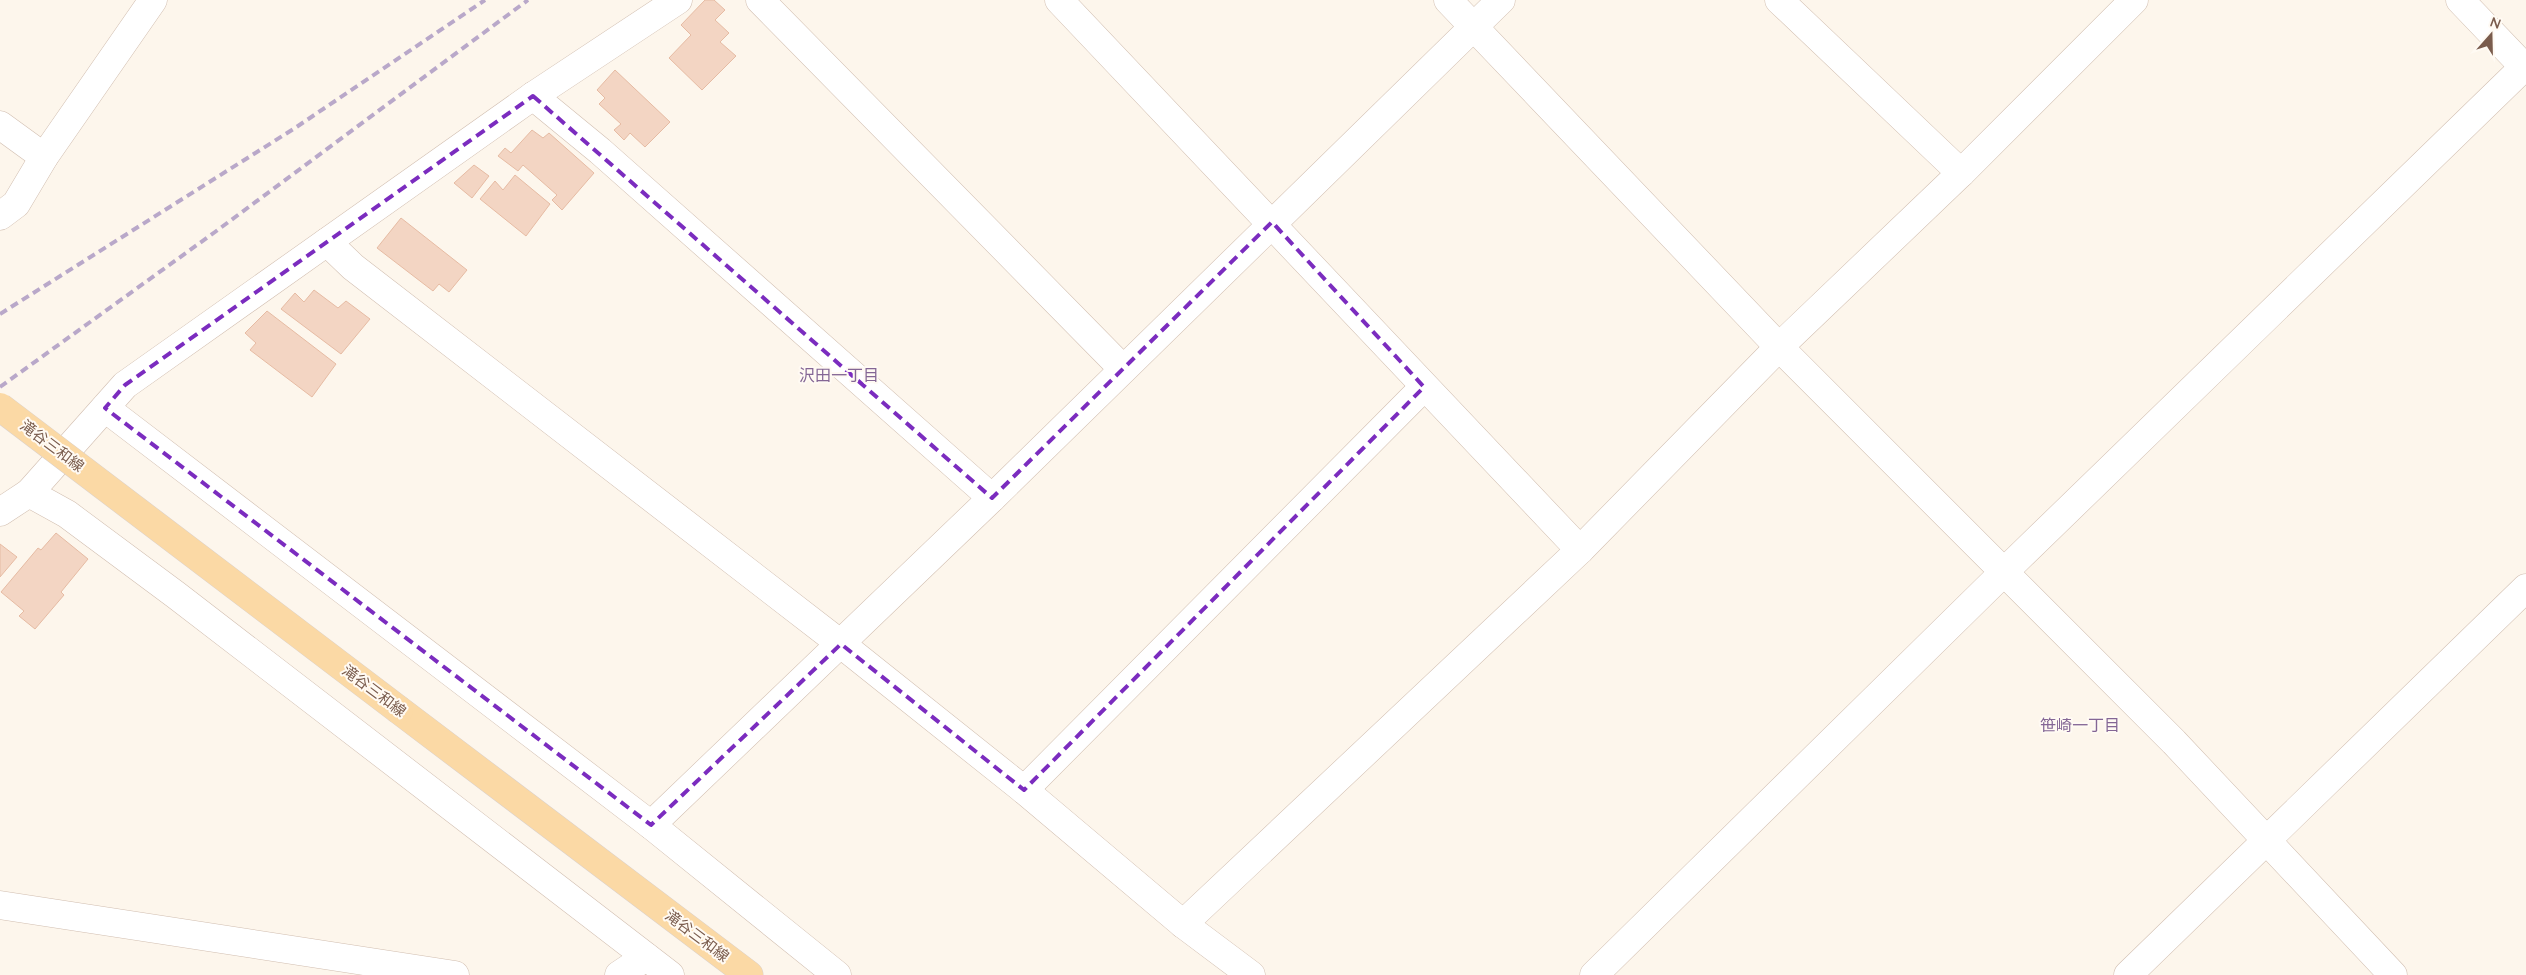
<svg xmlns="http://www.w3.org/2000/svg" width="2526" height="975" font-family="Quicksand,'Noto Sans JP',sans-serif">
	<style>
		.building { fill: #f3d5c3; stroke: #e6bba3 }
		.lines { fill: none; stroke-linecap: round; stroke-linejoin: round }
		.minor-casing { stroke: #d1beb0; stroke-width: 29 }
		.major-casing { stroke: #dad1cd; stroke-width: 29 }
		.minor { stroke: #fff; stroke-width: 28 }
		.major { stroke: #fbd9a5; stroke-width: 28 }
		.rail { stroke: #b9a8c9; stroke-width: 4; stroke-dasharray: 8 5; stroke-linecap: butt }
		.major-bridge-casing { stroke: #dad1cd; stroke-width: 29; stroke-linecap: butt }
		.major-bridge { stroke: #fbd9a5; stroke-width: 28 }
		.marked { fill: none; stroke: #7b2cbf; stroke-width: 4; stroke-dasharray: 10 6; stroke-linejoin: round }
		.labels { text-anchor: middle; stroke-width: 4; stroke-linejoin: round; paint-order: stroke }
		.street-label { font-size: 15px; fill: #7a5c4d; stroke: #fffaf3 }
		.neighbourhood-label { font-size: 16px; fill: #846695; stroke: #fffaf3 }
	</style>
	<rect width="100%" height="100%" fill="#fdf6ec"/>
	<g class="building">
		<polygon points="705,0 714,0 725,10 715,20 729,33 720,42 736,56 702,90 669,58 691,35 681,25"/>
		<polygon points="615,70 670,122 645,147 630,133 624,140 614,130 621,124 599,104 605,98 597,90"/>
		<polygon points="532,130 543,138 549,133 594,173 562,210 552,200 557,195 523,165 518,171 498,156 505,148 511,153"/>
		<polygon points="474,165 489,176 472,198 454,183"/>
		<polygon points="515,175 550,204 526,236 480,199 495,181 503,190"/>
		<polygon points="401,218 467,270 449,292 439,284 433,291 377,248"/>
		<polygon points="314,290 338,308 346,301 370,319 341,354 281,309 295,293 304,302"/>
		<polygon points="267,311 336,364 312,397 250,350 256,343 245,333"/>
		<polygon points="56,533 88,559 61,592 64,595 35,629 19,616 24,611 1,592 38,548 41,550"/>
		<polygon points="0,544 17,557 0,577"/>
	</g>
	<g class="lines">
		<g class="minor-casing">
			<g id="minor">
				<polyline points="760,0 1123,369"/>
				<polyline points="1059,0 1580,550"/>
				<polyline points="1448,0 1779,347 2174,742 2393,975"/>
				<polyline points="1779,0 1961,173"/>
				<polyline points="2460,0 2526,69"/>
				<polyline points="533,96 600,151 992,498"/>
				<polyline points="0,125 44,157"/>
				<polyline points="0,216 16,204 44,157 153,0"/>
				<polyline points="327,242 353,267 841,644 1024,790 1183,924 1251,975"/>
				<polyline points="105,408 651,825 837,975"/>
				<polyline points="29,493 67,514 176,595 670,975"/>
				<polyline points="0,512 29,493 125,385 533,96 678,0"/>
				<polyline points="1024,790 1424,387"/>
				<polyline points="651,825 992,498 1501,0"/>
				<polyline points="0,905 455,975"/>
				<polyline points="1183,924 1580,550 1779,347 1961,173 2134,0"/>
				<polyline points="619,975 646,957"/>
				<polyline points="1594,975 2005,571 2526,65"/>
				<polyline points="2128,975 2526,588"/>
			</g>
		</g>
		<g class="major-casing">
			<polyline id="major" points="399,710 749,975"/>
		</g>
		<use href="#minor" class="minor"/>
		<use href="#major" class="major"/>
		<g class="rail">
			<polyline points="0,314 295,128 485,0"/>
			<polyline points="0,387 215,232 528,0"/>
		</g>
		<g class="major-bridge-casing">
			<polyline id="major-bridge" points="0,407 399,710"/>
		</g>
		<use href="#major-bridge" class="major-bridge"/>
	</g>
	<path class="marked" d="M533 96 992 498 1272 222 1424 387 1024 790 841 644 651 825 105 408 125 385Z"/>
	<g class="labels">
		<g class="street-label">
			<text transform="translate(52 446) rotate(37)" y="5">滝谷三和線</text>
			<text transform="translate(374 691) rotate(37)" y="5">滝谷三和線</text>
			<text transform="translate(697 936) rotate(37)" y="5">滝谷三和線</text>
		</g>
		<g class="neighbourhood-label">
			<text x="839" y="381">沢田一丁目</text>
			<text x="2080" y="731">笹崎一丁目</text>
		</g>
	</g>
	<g transform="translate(2491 35) rotate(20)" stroke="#fffaf3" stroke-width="4" paint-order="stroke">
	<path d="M0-4L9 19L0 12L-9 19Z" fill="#7a5c4d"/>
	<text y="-8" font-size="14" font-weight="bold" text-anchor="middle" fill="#7a5c4d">N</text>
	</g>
</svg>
